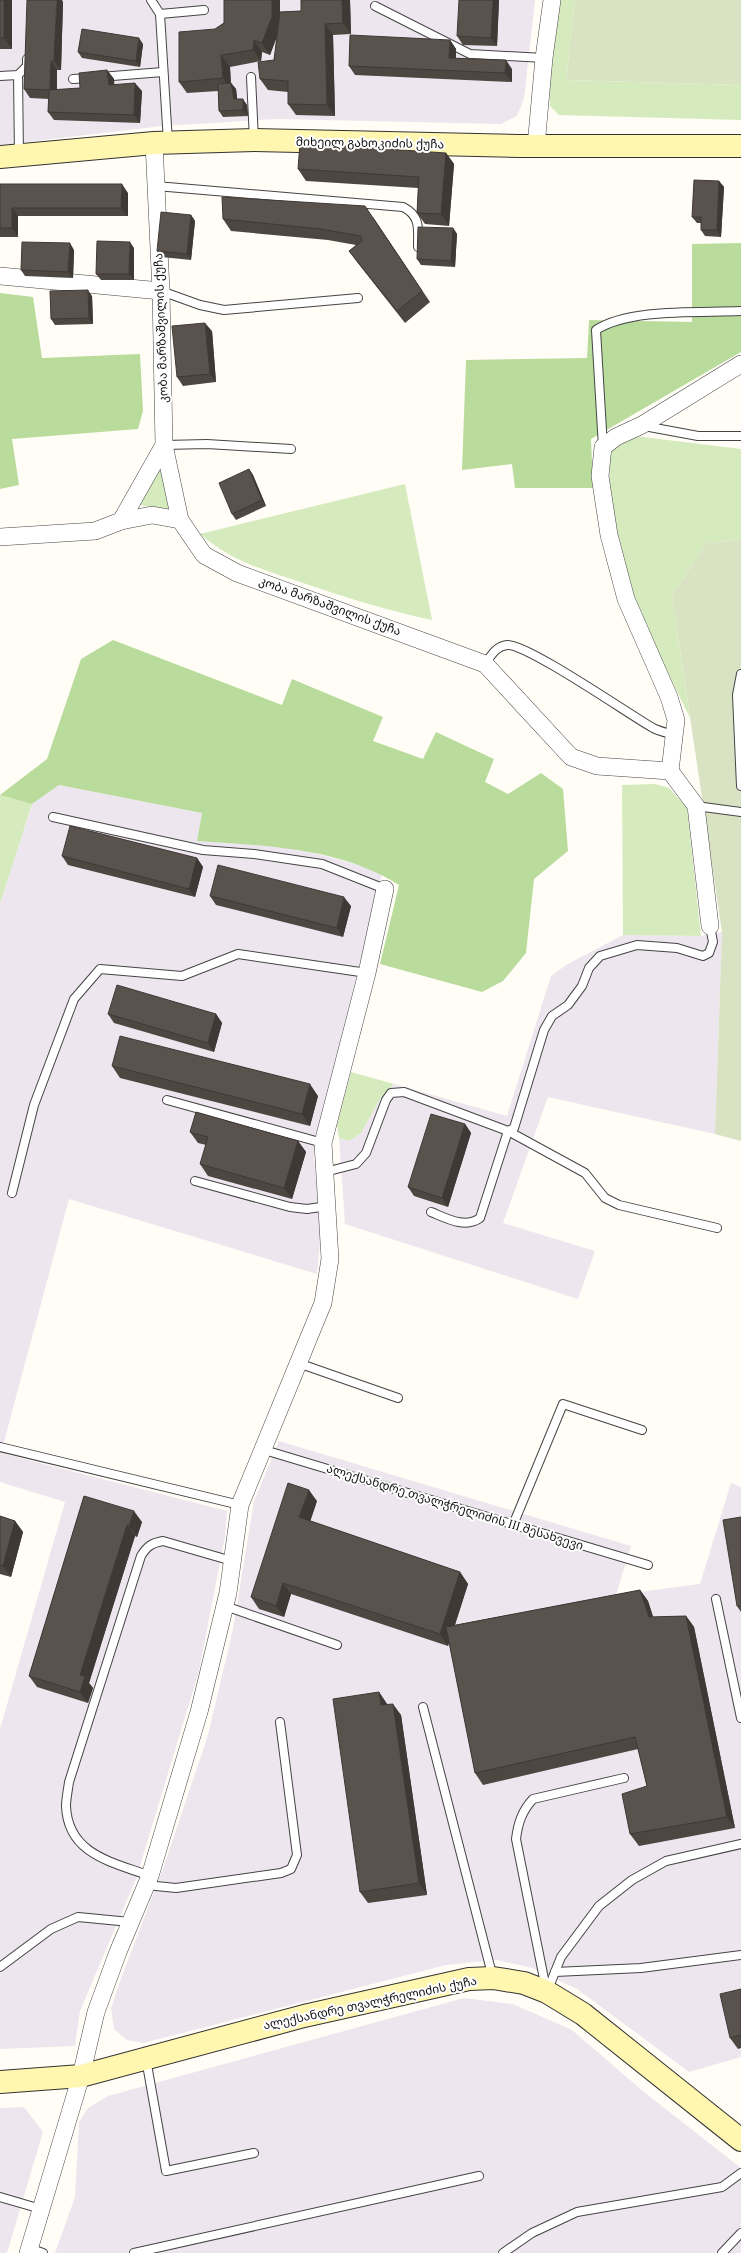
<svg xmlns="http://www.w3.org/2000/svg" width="741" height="2253" font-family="Lora,'Noto Sans Georgian',serif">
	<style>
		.industrial { fill: #eee6ef }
		.green { fill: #d5ebbd }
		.forest { fill: #b9dc9c }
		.cemetery { fill: #d9e3c4 }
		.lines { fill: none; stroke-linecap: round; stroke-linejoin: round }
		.lane-casing { stroke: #444; stroke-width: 10 }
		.street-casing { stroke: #444; stroke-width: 18 }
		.secondary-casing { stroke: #333; stroke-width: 24 }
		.lane { stroke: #fff; stroke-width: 8 }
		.street { stroke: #fff; stroke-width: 17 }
		.secondary { stroke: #fff6b0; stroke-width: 22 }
		.wall { fill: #4d4742 }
		.shaded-wall { fill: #3f3936 }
		.building { fill: #5a524d; stroke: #3f3936 }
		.labels { text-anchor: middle; stroke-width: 4; stroke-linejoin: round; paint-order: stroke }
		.street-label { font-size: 12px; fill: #111; stroke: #fff }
	</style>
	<rect width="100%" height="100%" fill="#fffdf5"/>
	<g class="industrial">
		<polygon points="0,0 535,0 524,99 517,116 501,124 276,119 163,126 0,145"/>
		<polygon points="59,785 202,813 197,841 292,847 370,868 382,875 319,1125 314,1158 321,1232 317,1274 69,1199 1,1453 227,1511 225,1537 199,1671 136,1879 80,2011 75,2046 0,2049 0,1729 65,1502 0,1482 0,904 32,804"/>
		<polygon points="722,932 715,1134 548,1097 503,1223 595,1251 578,1299 345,1224 339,1138 349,1141 361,1133 381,1097 394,1084 507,1116 551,976 566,965 623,935 701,936"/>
		<polygon points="279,1441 631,1546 616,1595 700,1584 731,1483 741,1487 741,2057 689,2072 577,1989 532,1968 497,1960 446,1965 143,2043 127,2040 114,2029 111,2008 120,1981 164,1866 208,1735 233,1629 254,1501"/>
		<polygon points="464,1998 513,2004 572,2030 644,2092 741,2168 741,2253 55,2253 75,2197 79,2122 88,2108 108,2096"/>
		<polygon points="24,2107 43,2132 7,2253 0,2253 0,2108"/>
	</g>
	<g class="green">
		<polygon points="560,0 575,0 566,80 741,85 741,120 559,115 550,106 549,90"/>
		<path d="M635 436 741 449V540L706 543 672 596 690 718C651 635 597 545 612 450Z"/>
		<polygon points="160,467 169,510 140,505"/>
		<path d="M405 484 432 620C389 611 348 598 306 584 265 570 234 563 200 534Z"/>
		<polygon points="655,784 669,788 687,808 701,936 623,935 622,785"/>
		<polygon points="0,795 32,804 0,904"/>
		<polygon points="351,1072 394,1084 381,1097 361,1133 349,1141 339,1138 337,1125"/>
	</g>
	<g class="forest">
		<polygon points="741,243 741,352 591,439 593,488 515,488 512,464 462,470 466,360 587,358 589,320 692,322 692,244"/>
		<polygon points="0,293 33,297 42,358 140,354 143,411 138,429 12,439 19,485 0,489"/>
		<path d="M113 640 282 705 292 679 383 717 373 741 423 759 436 732 494 759 485 782 508 794 541 773 563 789 568 851 534 879 526 953 503 981 482 992 380 964 399 885C339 847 265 846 197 841L202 813 59 785 32 804 0 795 47 759 81 659Z"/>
	</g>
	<g class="cemetery">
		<polygon points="575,0 741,0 741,85 566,80"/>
		<polygon points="741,540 741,1141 715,1134 722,932 672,596 706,543"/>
	</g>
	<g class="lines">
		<g class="lane-casing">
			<g id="lane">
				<polyline points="151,0 160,14 168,142"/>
				<polyline points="375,6 470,54 544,58"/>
				<polyline points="160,14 204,10"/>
				<polyline points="18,75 19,155"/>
				<polyline points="0,76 18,75 27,66 27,59"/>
				<polyline points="100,77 163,72"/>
				<polyline points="251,77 254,140"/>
				<polyline points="73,79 89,78"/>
				<path d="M156 186 403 207C421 216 418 229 418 247"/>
				<polyline points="161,291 200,305 224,310 358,298"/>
				<polyline points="644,426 698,436 741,436"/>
				<polyline points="164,445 207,444 291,449"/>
				<path d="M603 447 596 330C629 308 700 313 741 311"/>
				<path d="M485 664C491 656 496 646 507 645 526 643 630 715 653 728 659 731 667 733 674 735"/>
				<polyline points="741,674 737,695 741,786"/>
				<polyline points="696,806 741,812"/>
				<polyline points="53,817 203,850 254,854 322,864 385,889"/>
				<polyline points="167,1100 323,1143"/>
				<polyline points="325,1172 356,1164 366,1153 386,1100 391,1093 404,1092 508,1131 514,1128 544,1030 552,1016 568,1005 582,986 589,968 600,956 637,945 677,948 703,956 709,953 713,942 710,926"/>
				<polyline points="195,1181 290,1207 307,1209 328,1206"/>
				<polyline points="12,1193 34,1105 74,999 100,969 182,976 238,954 367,973"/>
				<path d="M431 1212C446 1218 465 1229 480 1218L508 1131 585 1173 605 1198 619 1205 717 1228"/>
				<polyline points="298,1363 398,1398"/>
				<polyline points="0,1447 240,1505"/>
				<polyline points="261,1449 648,1565"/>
				<polyline points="513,1525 563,1404 642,1430"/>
				<polyline points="716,1599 741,1718"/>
				<polyline points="225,1606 337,1645"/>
				<polyline points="423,1707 493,1978"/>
				<path d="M150 1876C113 1862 68 1855 66 1806 66 1799 68 1790 69 1782L141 1556C147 1546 152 1543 163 1541L232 1561"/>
				<polyline points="146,1885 176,1888 281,1873 291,1869 297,1855 280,1722"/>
				<polyline points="0,1967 51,1929 78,1917 130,1922"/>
				<polyline points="555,1972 641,1968 741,1955"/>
				<path d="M546 1989 516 1839C518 1823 522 1811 533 1799L624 1778"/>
				<polyline points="547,1992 561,1957 599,1906 632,1880 666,1861 741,1844"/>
				<polyline points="146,2059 166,2171 254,2153"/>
				<polyline points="0,2197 41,2209"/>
				<polyline points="29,2248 43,2253"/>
				<polyline points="134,2253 479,2176"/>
				<polyline points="503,2253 532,2233 577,2212 722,2187 741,2173"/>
				<polyline points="722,2253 741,2233"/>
			</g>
		</g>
		<g class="street-casing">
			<g id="street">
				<polyline points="154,143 161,291 164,445 180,520 204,555 237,573 485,664 571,757 597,766 670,771 696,806 710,926"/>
				<polyline points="536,146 544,58 552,0"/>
				<polyline points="0,276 161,291"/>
				<polyline points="121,521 164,445"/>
				<polyline points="0,537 95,531 121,521 152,515 180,520"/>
				<polyline points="670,771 676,720 669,697 626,599 609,535 600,476 603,447 616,437 642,425 741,364"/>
				<polyline points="28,2253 81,2076 96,2012 118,1952 150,1876 199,1712 228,1593 240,1505 323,1303 330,1259 323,1143 367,973 385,889"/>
			</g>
		</g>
		<g class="secondary-casing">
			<g id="secondary">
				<polyline points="0,157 154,143 254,140 518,146 741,146"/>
				<polyline points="0,2082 81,2076 304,2016 469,1979 493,1978 524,1983 547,1992 583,2014 741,2140"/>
			</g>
		</g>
		<use href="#lane" class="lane"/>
		<use href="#street" class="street"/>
		<use href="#secondary" class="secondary"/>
	</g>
	<g class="wall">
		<polygon points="0,0 12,49 0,49"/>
		<polygon points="224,0 280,0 280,12 301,11 301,0 350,0 351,34 333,35 335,116 296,115 288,104 288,92 268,90 260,79 274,60 277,35 270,55 262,52 261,61 230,67 231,83 236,89 237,99 247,105 248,116 223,117 219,111 218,91 187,93 179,82 215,29 224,23"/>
		<polygon points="499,0 497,46 463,45 457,36"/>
		<polygon points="63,2 61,70 57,70 57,90 80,88 107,70 114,79 114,84 142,91 140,123 54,120 48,112 49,99 30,98 24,89"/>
		<polygon points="450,40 456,49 456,58 512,69 512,82 355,75 349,66"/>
		<polygon points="143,44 140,67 82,58 78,52"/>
		<polygon points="446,153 454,164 449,226 425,224 417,213 418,188 306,181 298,169"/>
		<polygon points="719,181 724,187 721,237 705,236 701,230 701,223 697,223 692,217"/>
		<polygon points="0,184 128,193 128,216 18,216 18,237 0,237"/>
		<polygon points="191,215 195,221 191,260 161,257 157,251"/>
		<polygon points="373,217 430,302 405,323 357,262 349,251 356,245 328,240 231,231 223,219"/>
		<polygon points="453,228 457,234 455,267 421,265 417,259"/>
		<polygon points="134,248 134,280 101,280 96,274"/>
		<polygon points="74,250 73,278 25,276 21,270"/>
		<polygon points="92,296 93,324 55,325 51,319"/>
		<polygon points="212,331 216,382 183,386 177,377"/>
		<polygon points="249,469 253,475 266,506 236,520 232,514"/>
		<polygon points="62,856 197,858 203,867 195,897 68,865"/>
		<polygon points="210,896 351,906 343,937 216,905"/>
		<polygon points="108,1014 216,1014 222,1023 214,1052 114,1023"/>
		<polygon points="112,1066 318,1096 310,1126 120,1078"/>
		<polygon points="465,1124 471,1133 448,1207 414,1196 408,1187"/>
		<polygon points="190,1132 298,1141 306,1152 292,1199 208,1176 200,1164 206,1145 198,1143"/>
		<polygon points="84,1496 142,1522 137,1537 135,1536 89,1683 93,1688 88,1703 37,1687 29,1676"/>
		<polygon points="317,1501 310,1521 460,1572 468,1584 455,1625 640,1590 648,1601 653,1617 686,1616 694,1627 735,1828 639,1846 630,1834 647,1786 638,1749 483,1785 475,1773 449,1642 448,1646 291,1594 284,1617 259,1609 251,1597"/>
		<polygon points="0,1516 15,1521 23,1532 11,1577 0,1574"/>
		<polygon points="741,1517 741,1612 737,1606"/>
		<polygon points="379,1692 387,1704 401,1715 427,1895 368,1903 360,1892"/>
		<polygon points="741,1989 741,2048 738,2049 730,2038"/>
	</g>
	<g class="shaded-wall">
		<polygon points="4,0 12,0 12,49 4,38"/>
		<polygon points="57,0 62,0 63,2 61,70 54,61"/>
		<polygon points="272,0 280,0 280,29 270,55 262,43"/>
		<polygon points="342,0 350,0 351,34 343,23"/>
		<polygon points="493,0 499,0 497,46 491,38"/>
		<polygon points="325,24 333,35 335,116 327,105"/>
		<polygon points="139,38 143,44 140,67 136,61"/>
		<polygon points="254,40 262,52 261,61 253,50"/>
		<polygon points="450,40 456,49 456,67 449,58"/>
		<polygon points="221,55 230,67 231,90 223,78"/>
		<polygon points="506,60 512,69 512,82 505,73"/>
		<polygon points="51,61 57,70 56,99 50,90"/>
		<polygon points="107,70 114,79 115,94 109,85"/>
		<polygon points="135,83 142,91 140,123 134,115"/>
		<polygon points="231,83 236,89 238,105 234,99"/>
		<polygon points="243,99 247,105 248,116 243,110"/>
		<polygon points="446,153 454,164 449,226 441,214"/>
		<polygon points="719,181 724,187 721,237 717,230"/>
		<polygon points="122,184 128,193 128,216 121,208"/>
		<polygon points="12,208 18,216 18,237 12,228"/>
		<polygon points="191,215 195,221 191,260 187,254"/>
		<polygon points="453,228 457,234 455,267 451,261"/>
		<polygon points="130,242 134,248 134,280 129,274"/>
		<polygon points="70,243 74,250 73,278 68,272"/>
		<polygon points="88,290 92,296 93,324 89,318"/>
		<polygon points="205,323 212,331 216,382 210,374"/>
		<polygon points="249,469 253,475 266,506 262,500"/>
		<polygon points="197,858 203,867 195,897 189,889"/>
		<polygon points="344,897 351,906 343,937 337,928"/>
		<polygon points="216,1014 222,1023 214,1052 208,1043"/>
		<polygon points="310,1084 318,1096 310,1126 302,1114"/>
		<polygon points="465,1124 471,1133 448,1207 442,1198"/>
		<polygon points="298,1141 306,1152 292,1199 284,1188"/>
		<polygon points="309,1490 317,1501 308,1528 299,1517"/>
		<polygon points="134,1511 142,1522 137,1537 129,1526"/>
		<polygon points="15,1521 23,1532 11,1577 3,1566"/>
		<polygon points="127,1525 135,1536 89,1683 93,1688 88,1703 80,1692 80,1675"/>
		<polygon points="460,1572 468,1584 448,1646 440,1634"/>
		<polygon points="283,1583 291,1594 284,1617 276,1606"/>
		<polygon points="640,1590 648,1601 657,1629 649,1617"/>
		<polygon points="686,1616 694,1627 735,1828 727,1817"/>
		<polygon points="379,1692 387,1704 389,1717 381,1705"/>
		<polygon points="393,1704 401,1715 427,1895 419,1883"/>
	</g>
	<g class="building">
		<rect x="0" y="0" width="4" height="38"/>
		<polygon points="27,0 57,0 54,61 51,61 50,90 24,89"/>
		<polygon points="224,0 272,0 272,17 262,43 254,40 253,50 221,55 223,78 179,82 179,32 215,29 224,23"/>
		<polygon points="301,0 342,0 343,23 325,24 327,105 288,104 288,81 260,79 258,62 274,60 280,12 301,11"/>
		<polygon points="459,0 493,0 491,38 457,36"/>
		<polygon points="82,29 139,38 136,61 78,52"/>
		<polygon points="350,35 450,40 449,58 506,60 505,73 349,66"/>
		<polygon points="107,70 109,85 135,83 134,115 48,112 49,90 80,88 79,73"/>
		<polygon points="231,83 234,99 243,99 243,110 219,111 218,84"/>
		<polygon points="300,143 446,153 441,214 417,213 419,177 298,169"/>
		<polygon points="694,180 719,181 717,230 701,230 701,217 692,217"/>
		<polygon points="0,184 122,184 121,208 12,208 12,228 0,228"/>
		<polygon points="222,197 365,206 422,291 397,311 349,251 362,241 361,236 320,229 223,219"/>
		<polygon points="161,212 191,215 187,254 157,251"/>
		<polygon points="418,227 453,228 451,261 417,259"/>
		<polygon points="97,241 130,242 129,274 96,274"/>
		<polygon points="22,242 70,243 68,272 21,270"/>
		<polygon points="88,290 89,318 51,319 50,291"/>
		<polygon points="205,323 210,374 177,377 172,326"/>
		<polygon points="249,469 262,500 232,514 219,483"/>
		<polygon points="70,826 197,858 189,889 62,856"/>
		<polygon points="218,865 344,897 337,928 210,896"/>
		<polygon points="117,985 216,1014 208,1043 108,1014"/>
		<polygon points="120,1036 310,1084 302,1114 112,1066"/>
		<polygon points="196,1112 298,1141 284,1188 200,1164 208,1137 190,1132"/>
		<polygon points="431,1114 465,1124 442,1198 408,1187"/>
		<polygon points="288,1483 309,1490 299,1517 460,1572 440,1634 283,1583 276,1606 251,1597"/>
		<polygon points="84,1496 134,1511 129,1526 127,1525 80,1675 85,1676 80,1692 29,1676"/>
		<polygon points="0,1516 15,1521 3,1566 0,1565"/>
		<polygon points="741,1517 741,1606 737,1606 723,1520"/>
		<polygon points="640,1590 649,1617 686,1616 727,1817 630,1834 622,1794 647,1786 635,1737 475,1773 446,1627"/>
		<polygon points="379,1692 381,1705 393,1704 419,1883 360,1892 333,1699"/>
		<polygon points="741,1989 741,2035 730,2038 720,1994"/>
	</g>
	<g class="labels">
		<g class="street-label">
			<text transform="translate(370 143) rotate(1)" y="4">მიხეილ გახოკიძის ქუჩა</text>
			<text transform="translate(161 328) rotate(-92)" y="4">კობა მარზაშვილის ქუჩა</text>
			<text transform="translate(330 606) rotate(20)" y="4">კობა მარზაშვილის ქუჩა</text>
			<text transform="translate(455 1507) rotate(17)" y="4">ალექსანდრე თვალჭრელიძის III შესახვევი</text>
			<text transform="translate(370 2003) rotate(-12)" y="4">ალექსანდრე თვალჭრელიძის ქუჩა</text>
		</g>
	</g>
</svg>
